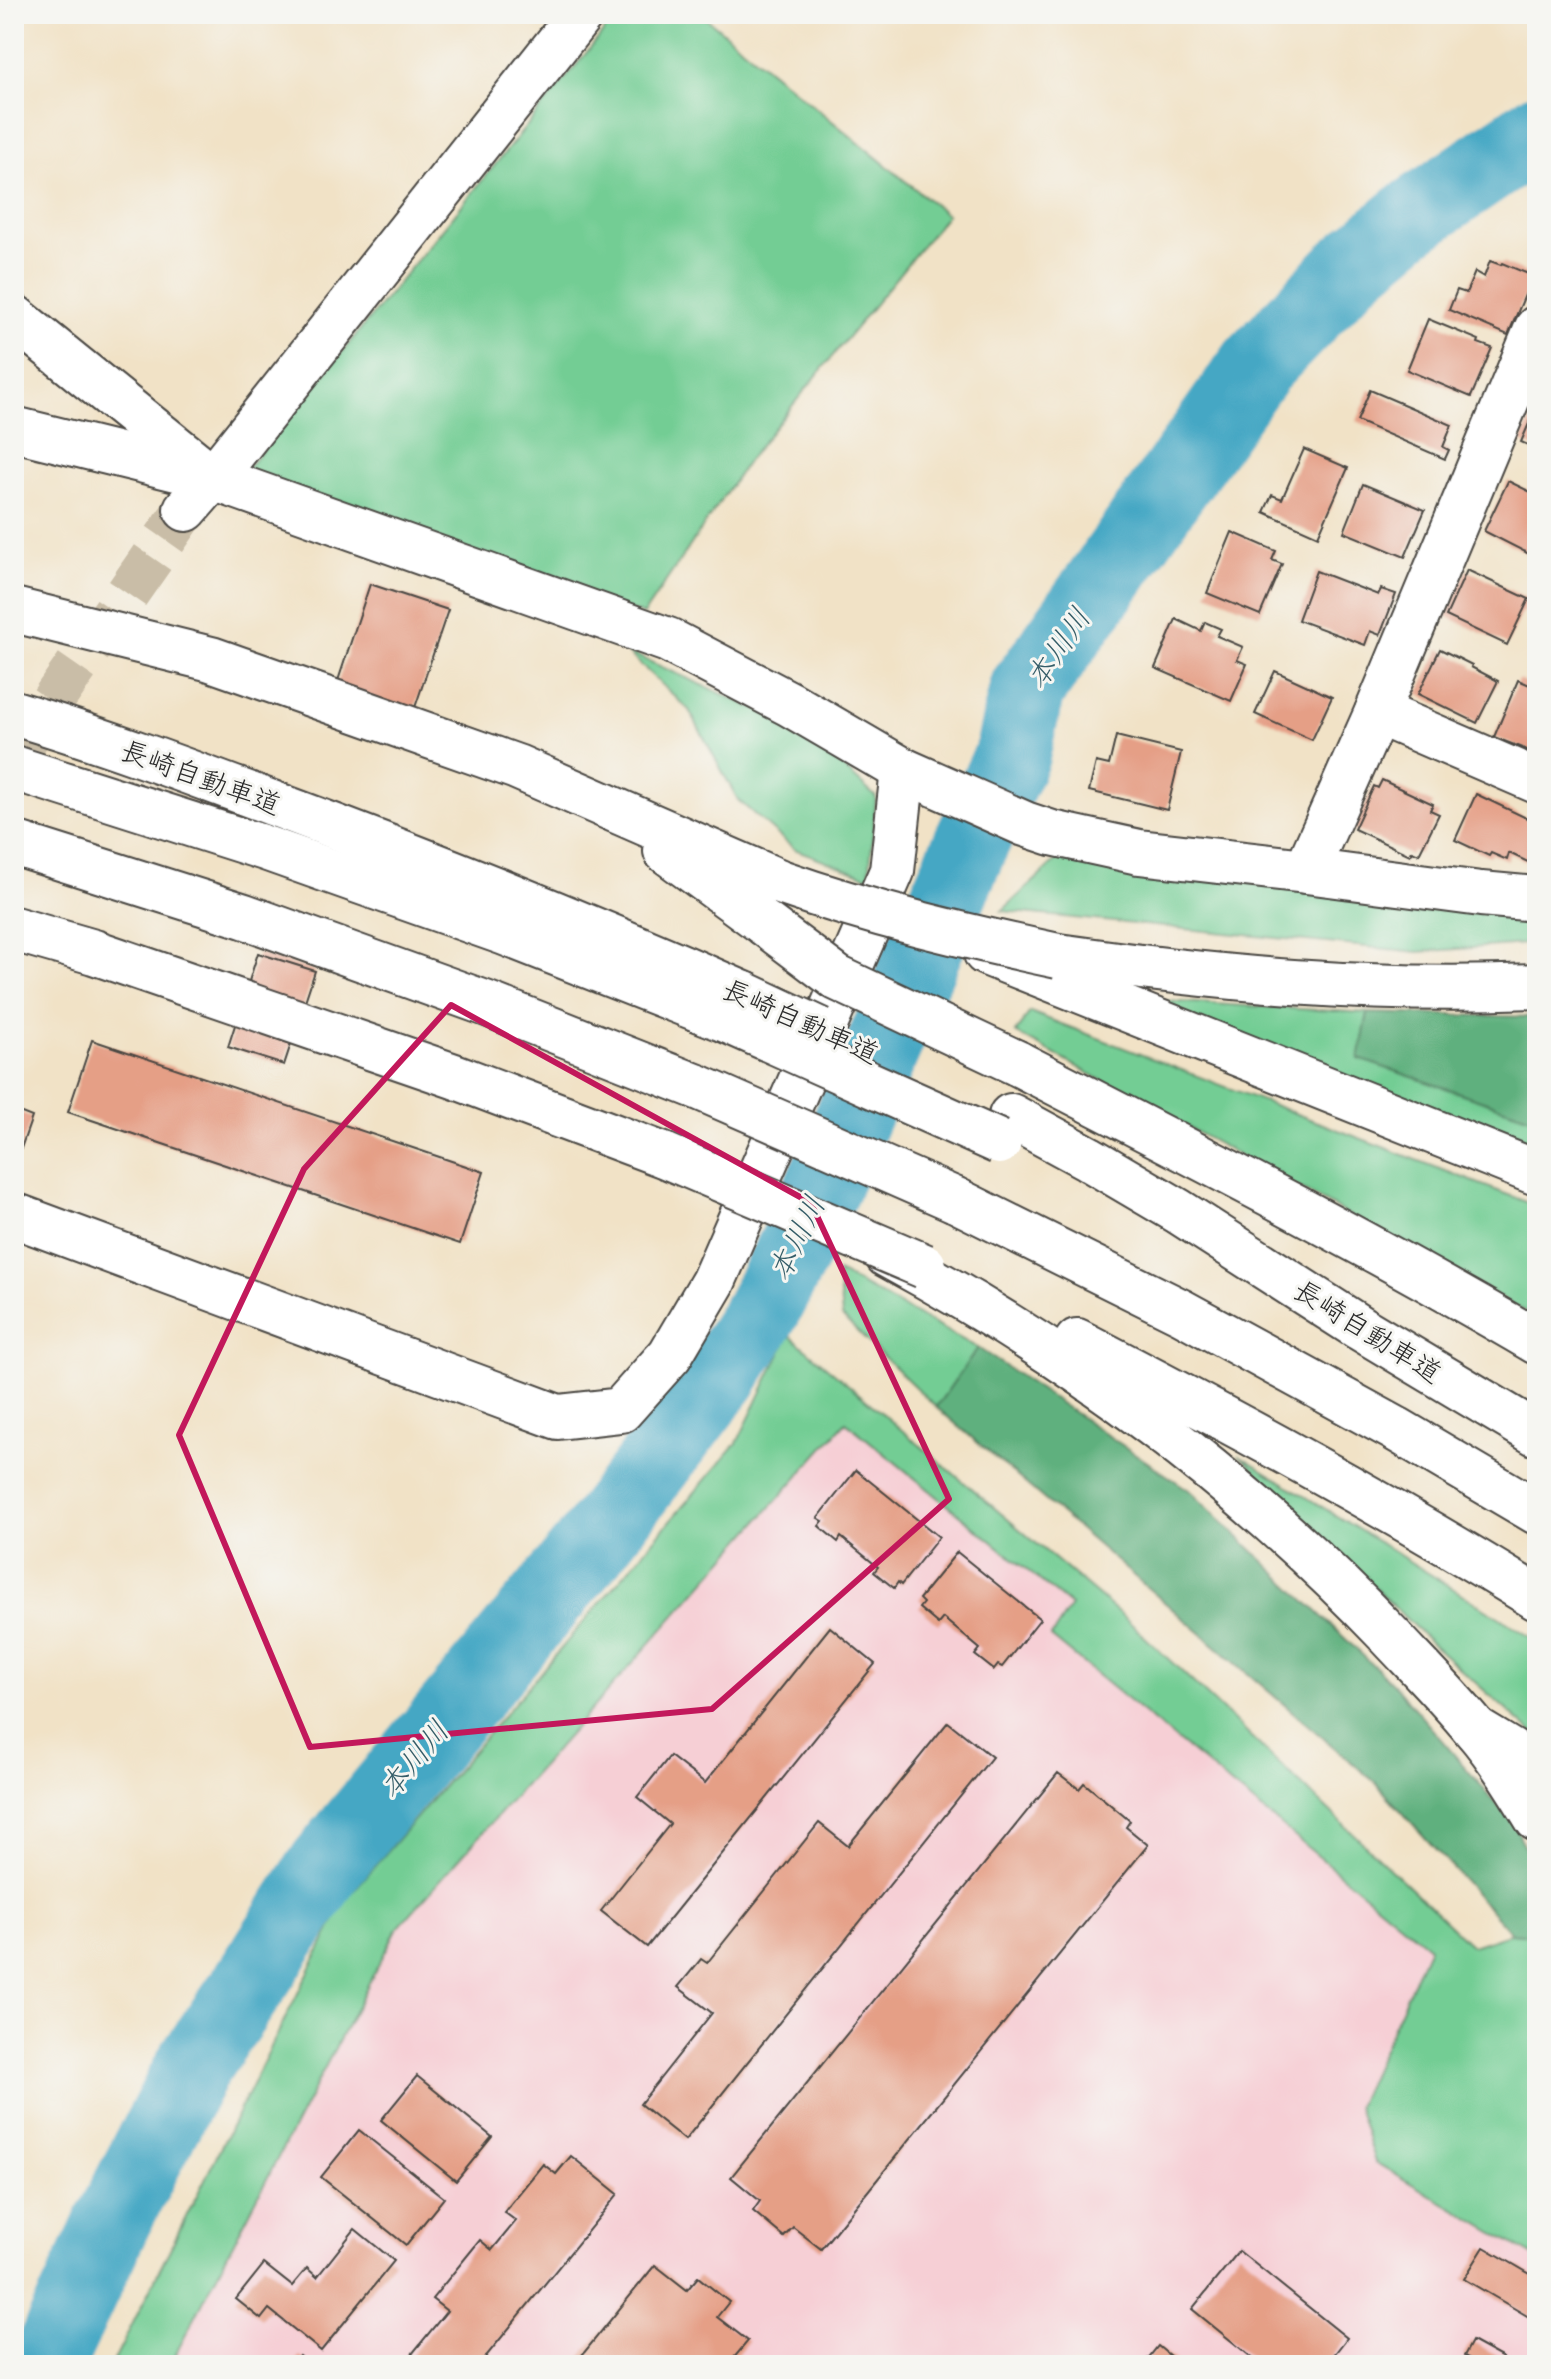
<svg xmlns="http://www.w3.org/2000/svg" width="1551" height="2379" font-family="'Indie Flower','Klee One',sans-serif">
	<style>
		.built { fill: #f6cfd5 }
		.green { fill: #73cd94; stroke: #4f7c60; stroke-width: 2 }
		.forest { fill: #5eb07e; stroke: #446e54; stroke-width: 2 }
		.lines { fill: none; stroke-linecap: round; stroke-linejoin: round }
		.river { stroke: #45a7c4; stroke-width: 76 }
		.building { fill: #e59f86 }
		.minor-tunnel { stroke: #c9bda7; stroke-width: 44; stroke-dasharray: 44 22; stroke-linecap: butt }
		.minor-casing { stroke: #494642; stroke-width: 48 }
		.highway-casing { stroke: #494642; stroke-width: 48 }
		.minor { stroke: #fff; stroke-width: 44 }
		.highway { stroke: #fff; stroke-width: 44 }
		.highway-bridge-casing { stroke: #494642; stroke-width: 48; stroke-linecap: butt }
		.highway-bridge { stroke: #fff; stroke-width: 44 }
		.marked { fill: none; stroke: #c2185b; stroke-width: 6; stroke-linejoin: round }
		.labels { text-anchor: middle; stroke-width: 6; stroke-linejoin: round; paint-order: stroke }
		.street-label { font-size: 28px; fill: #2b2b2b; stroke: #f6f6f2 }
		.water-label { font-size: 30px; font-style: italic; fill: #355d68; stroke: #f6f6f2 }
	</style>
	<rect width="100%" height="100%" fill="#f6f6f2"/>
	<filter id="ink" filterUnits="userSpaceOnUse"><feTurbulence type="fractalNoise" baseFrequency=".0125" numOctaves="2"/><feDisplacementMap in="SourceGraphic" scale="16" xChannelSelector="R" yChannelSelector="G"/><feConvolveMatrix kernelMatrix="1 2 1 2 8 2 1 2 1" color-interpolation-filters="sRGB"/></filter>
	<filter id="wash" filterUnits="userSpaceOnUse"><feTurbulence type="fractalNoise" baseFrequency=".006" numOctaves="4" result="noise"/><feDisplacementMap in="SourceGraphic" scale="32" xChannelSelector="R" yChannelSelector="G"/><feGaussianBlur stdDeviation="1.8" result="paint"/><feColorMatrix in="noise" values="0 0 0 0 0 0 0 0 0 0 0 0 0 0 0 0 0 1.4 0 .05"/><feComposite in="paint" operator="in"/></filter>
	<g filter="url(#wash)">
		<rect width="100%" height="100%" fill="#f1e2c6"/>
		<polygon class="built" points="846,1422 1072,1607 1473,1946 1537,2219 1537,2335 1526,2365 170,2365 397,1929"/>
		<g class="green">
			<polygon points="618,14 701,14 947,215 749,459 643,615 244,472"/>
			<polygon points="626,651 801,729 876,797 869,877 794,849 738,800 689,710"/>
			<polygon points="1060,857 1537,914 1537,943 1418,952 1002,911"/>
			<polygon points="1130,999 1368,1013 1360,1059 1537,1119 1537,1145"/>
			<polygon points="1030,1012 1537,1206 1537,1318 1015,1033"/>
			<polygon points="838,1272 978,1348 936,1407 842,1317"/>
			<polygon points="789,1335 1125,1618 1472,1946 1511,1933 1537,1935 1537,2258 1375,2162 1357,2106 1429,1947 1051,1637 1071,1606 846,1422 397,1929 170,2365 112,2365 343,1903 737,1443"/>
			<polygon points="1239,1455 1537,1641 1537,1737 1433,1645"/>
		</g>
		<g class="forest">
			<polygon points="1368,1013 1537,1017 1537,1119 1359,1059"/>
			<polygon points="978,1348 1189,1490 1395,1686 1515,1825 1537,1875 1537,1935 1511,1933 1376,1783 936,1407"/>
		</g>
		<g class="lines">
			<polyline class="river" points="46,2365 115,2217 193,2066 250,1983 326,1865 587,1551 721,1376 760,1314 800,1238 972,841 1012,755 1027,689 1256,366 1348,270 1408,220 1537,132"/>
		</g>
		<g id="blocks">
			<g class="building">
				<polygon points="1490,261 1501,265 1502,263 1533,276 1508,335 1449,310 1457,290 1466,293 1475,272 1484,277"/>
				<polygon points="1428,319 1479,340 1478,343 1492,348 1471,397 1407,370"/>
				<polygon points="1370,390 1452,425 1443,447 1449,450 1445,459 1357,421"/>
				<polygon points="1537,405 1537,449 1521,442"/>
				<polygon points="1304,449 1348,468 1318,536 1264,512 1272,495 1282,499"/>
				<polygon points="1508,481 1537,495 1537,558 1484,531"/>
				<polygon points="1363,484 1425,510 1405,557 1344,532"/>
				<polygon points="1232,532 1276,551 1272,560 1282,564 1260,615 1207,593"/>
				<polygon points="1467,570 1529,599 1507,645 1446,616"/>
				<polygon points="1316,571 1378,595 1381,589 1396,594 1380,635 1370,631 1365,645 1298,620"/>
				<polygon points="370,584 448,610 405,737 328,711"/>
				<polygon points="1176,619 1201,631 1205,622 1221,629 1217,636 1243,647 1237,660 1247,664 1231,701 1155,668"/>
				<polygon points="1440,649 1472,665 1471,667 1498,681 1477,723 1418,694"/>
				<polygon points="1275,671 1332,697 1312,740 1255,714"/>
				<polygon points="1518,680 1537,688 1535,700 1537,701 1537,756 1529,753 1530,751 1494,737"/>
				<polygon points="1116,736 1181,752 1167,810 1089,791 1096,762 1109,765"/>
				<polygon points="1382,780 1433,804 1430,810 1439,814 1419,854 1412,851 1410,855 1354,829 1374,786 1378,788"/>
				<polygon points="1476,794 1537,823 1537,858 1534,865 1509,853 1507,860 1491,853 1489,856 1455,840"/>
				<polygon points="258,953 315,971 284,1065 228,1047"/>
				<polygon points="92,1040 484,1172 460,1244 68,1112"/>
				<polygon points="14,1110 32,1117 20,1151 14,1149"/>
				<polygon points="856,1470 939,1537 901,1585 898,1582 894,1588 874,1572 878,1567 841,1537 838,1542 819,1526 823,1521 818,1518"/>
				<polygon points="957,1552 1040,1619 1002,1667 998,1665 994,1670 975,1655 980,1649 943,1618 938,1624 919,1608 923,1603 919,1599"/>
				<polygon points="830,1627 875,1664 647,1947 601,1911 670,1824 637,1797 670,1756 705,1783"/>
				<polygon points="948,1722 992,1757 685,2140 640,2104 712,2013 678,1987 701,1959 707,1963 819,1823 848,1846"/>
				<polygon points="1058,1773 1079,1789 1084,1783 1130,1821 1126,1827 1148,1845 821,2249 793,2227 784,2237 753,2211 760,2201 731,2177"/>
				<polygon points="417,2076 492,2137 456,2181 381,2120"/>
				<polygon points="359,2130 444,2198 406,2245 321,2177"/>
				<polygon points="571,2156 618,2194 479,2365 403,2365 447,2311 432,2299 480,2240 492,2250 516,2221 504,2212 543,2164 556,2174"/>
				<polygon points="355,2229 394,2261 321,2351 269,2309 261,2319 236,2299 264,2264 292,2286 307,2268 317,2277"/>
				<polygon points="1484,2247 1537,2278 1537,2305 1529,2317 1464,2279"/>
				<polygon points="1239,2251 1347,2338 1326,2365 1261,2365 1192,2309"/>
				<polygon points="655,2265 687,2290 698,2277 729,2302 717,2317 748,2341 728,2365 574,2365"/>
				<polygon points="1472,2341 1503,2358 1499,2365 1482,2365 1464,2356"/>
				<polygon points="1158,2346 1181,2365 1143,2365"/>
				<polygon points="300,2356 311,2365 292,2365"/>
			</g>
		</g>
	</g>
	<g filter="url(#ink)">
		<use href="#blocks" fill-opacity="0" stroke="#494642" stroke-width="2"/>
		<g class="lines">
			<polyline class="minor-tunnel" points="14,756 186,509"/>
			<g class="minor-casing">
				<g id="minor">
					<polyline points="14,317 202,469"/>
					<polyline points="14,429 213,478 668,640 790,704 903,770 1025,824 1052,833 1139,852 1306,871 1481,894 1537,899"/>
					<polyline points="186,509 213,478 581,14"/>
					<polyline points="1377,712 1537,781"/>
					<polyline points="1306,871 1377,712 1537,328"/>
					<polyline points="986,953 1537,1173"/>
					<polyline points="14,1215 558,1417 621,1410 670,1355 713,1282 892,871 903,770"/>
					<polyline points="1476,1730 1537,1767"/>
				</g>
			</g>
			<g class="highway-casing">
				<g id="highway">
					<polyline points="14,610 211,659 359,711 517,767 780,882"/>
					<path d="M14 713C101 739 187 771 272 803 431 862 588 925 744 994"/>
					<polyline points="14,768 265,848 505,933 726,1020"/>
					<polyline points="14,843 244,916 485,1003 698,1087"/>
					<polyline points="666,851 764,923"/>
					<polyline points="14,929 94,952 454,1076 666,1156"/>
					<path d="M1058 956C1220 979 1373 993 1537 986"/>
					<path d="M1017 1063C1192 1153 1367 1242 1537 1342"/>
					<polyline points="1011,1116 1088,1158 1178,1211 1360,1328 1537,1434"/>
					<polyline points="956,1200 1182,1312 1396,1429 1537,1512"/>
					<path d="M887 1255C1076 1357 1240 1479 1389 1635 1418 1666 1448 1696 1475 1729 1499 1757 1518 1788 1537 1819"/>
					<path d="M1077 1341C1233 1422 1387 1505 1537 1598"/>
				</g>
			</g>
			<use href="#minor" class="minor"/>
			<use href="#highway" class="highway"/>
			<g class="highway-bridge-casing">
				<g id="highway-bridge">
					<path d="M780 882C871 914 964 936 1058 956"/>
					<polyline points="764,923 837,978 1017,1063"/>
					<polyline points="744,994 821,1030"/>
					<polyline points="726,1020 999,1142"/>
					<polyline points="698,1087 956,1200"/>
					<polyline points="666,1156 924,1266"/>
				</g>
			</g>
			<use href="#highway-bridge" class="highway-bridge"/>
		</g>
	</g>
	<path class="marked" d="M451 1005 811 1203 949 1499 712 1709 310 1747 179 1435 304 1169Z"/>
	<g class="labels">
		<g class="street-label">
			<text transform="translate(201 777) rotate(20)" y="10">長崎自動車道</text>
			<text transform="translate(801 1021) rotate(24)" y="10">長崎自動車道</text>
			<text transform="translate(1368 1331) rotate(32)" y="10">長崎自動車道</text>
		</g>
		<g class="water-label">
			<text transform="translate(1058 648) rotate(-56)" y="10">本川川</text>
			<text transform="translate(797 1238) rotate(-64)" y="10">本川川</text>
			<text transform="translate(414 1759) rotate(-50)" y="10">本川川</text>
		</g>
	</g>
	<rect width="1551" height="2379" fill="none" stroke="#f6f6f2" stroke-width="48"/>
</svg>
